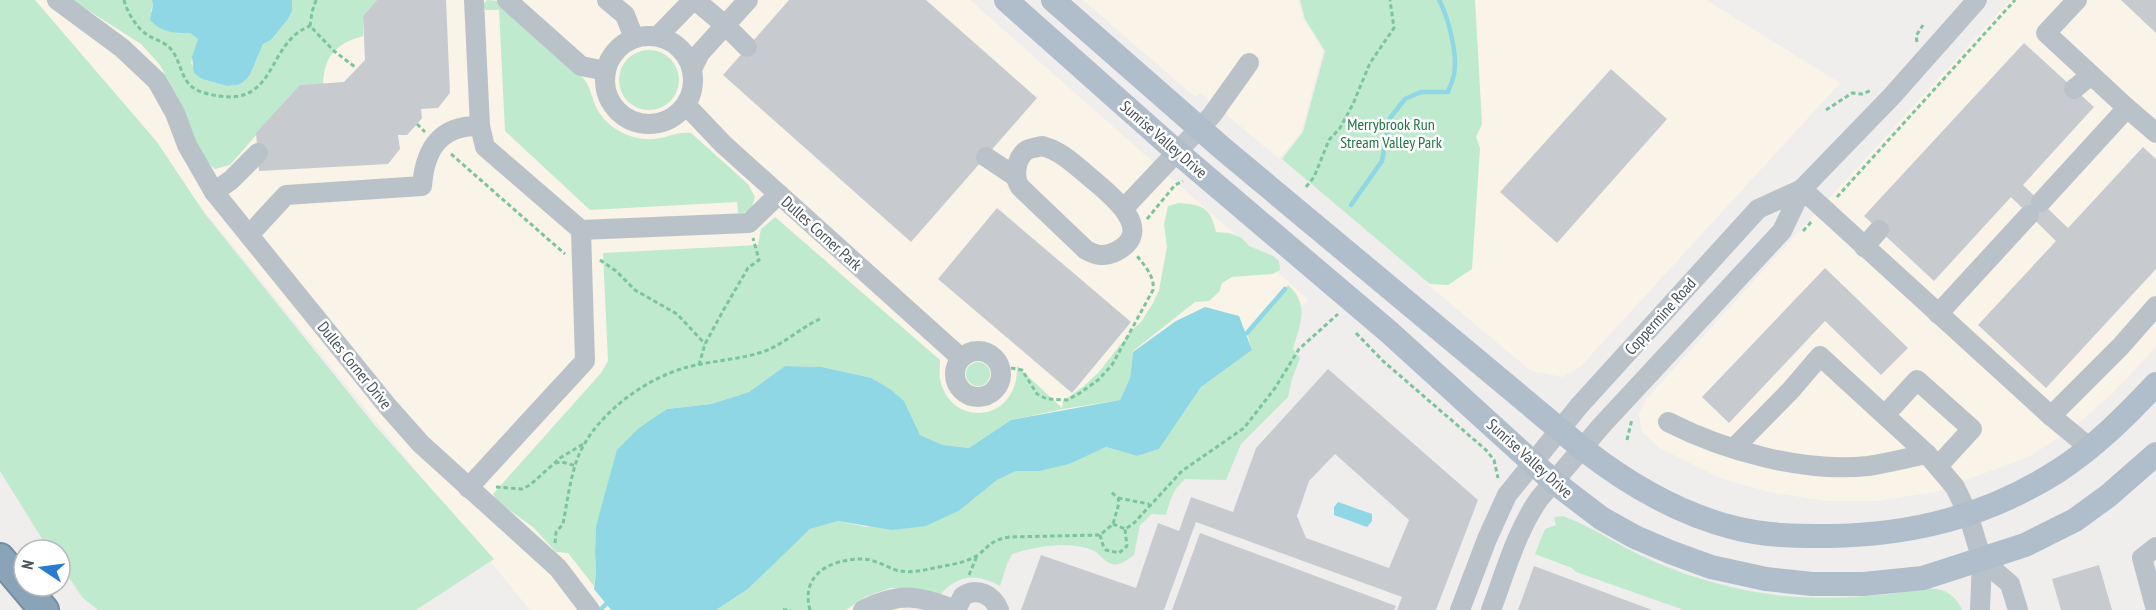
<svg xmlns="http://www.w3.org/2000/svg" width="2156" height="610" font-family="'PT Sans Narrow',sans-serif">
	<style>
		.commercial { fill: #faf3e7 }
		.green { fill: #bfeacd }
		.water { fill: #8fd7e4 }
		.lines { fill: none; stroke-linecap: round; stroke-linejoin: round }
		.stream { stroke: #8fd7e4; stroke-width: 4.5 }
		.building { fill: #c7cbd0; fill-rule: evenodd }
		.highway-casing { stroke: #748ea4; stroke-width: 32 }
		.path { stroke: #7ac59c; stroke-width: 3; stroke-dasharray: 4.5 3; stroke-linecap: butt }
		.minor { stroke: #bac2c9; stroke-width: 20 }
		.major { stroke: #afbeca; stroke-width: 24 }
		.highway { stroke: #89a3b8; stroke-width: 28 }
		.labels { text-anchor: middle; stroke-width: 5; stroke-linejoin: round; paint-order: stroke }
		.park-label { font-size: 16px; fill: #1e7444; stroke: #fff }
		.street-label { font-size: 16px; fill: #475259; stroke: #fff }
	</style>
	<rect width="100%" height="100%" fill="#f0eded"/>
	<g class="commercial">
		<polygon points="32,0 970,0 1309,300 1143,421 686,527 905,610 530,610"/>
		<polygon points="1083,0 1298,0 1303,18 1323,51 1301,132 1279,159 1201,93 1195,97"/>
		<polygon points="1473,0 1706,0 1840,83 1581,366 1563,377 1531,371 1427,284 1445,285 1470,269 1474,137"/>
		<polygon points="2010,0 2156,0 2156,347 2114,392 2072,429 2030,456 1935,492 1877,501 1826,501 1769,492 1720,478 1661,449 1642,432 1639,414 1647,398"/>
	</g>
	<g class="green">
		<polygon points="0,0 35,0 157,142 205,214 377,428 494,559 416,610 98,610 83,598 60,565 60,550 49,550 0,471"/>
		<path d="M72 0H152L153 5 151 11C165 27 167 35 190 33L198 39 191 63 202 79 227 86 238 85 250 75 263 44 271 40 288 19 292 11V0H377L363 16V36C337 43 324 56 323 84L300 85 230 165 215 169 202 158 183 107 160 65 141 44Z"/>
		<path d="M487 0 498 1 584 79C591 88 592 99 597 109 608 129 632 141 654 139 667 138 677 131 691 133L748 184 755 197 751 209 743 213H738L737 202 590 210 505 131 499 10H485L483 5Z"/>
		<polygon points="1300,0 1475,0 1482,124 1476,137 1480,148 1472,269 1448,285 1430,284 1282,159 1303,132 1325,51 1305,19"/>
		<circle cx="649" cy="80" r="30"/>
		<path d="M1179 203C1203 205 1210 207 1216 232L1229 233 1242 238 1249 246 1273 256 1279 261 1280 270 1273 274 1232 277 1222 283 1219 292 1209 301 1195 302 1133 351 1130 378 1120 400 1063 409 1011 420 969 448 943 445 920 435 890 389 872 378 822 367 785 366 749 392 711 404 667 409 602 506 596 526 595 552 596 573 594 586 568 553 556 552 533 527 498 502 493 494 601 373 608 361 603 253 758 245 761 229 775 217 940 360C940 367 939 373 940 379 950 429 1019 423 1017 366L1062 408 1063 401 1084 386 1099 372 1131 331 1141 322 1153 303 1159 290 1167 247 1164 224 1168 206Z"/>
		<path d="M1288 285C1310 304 1300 325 1293 349L1300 358 1292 379 1288 397 1241 444 1226 480 1185 479C1173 490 1170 500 1166 515L1152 514 1140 525 1134 555C1105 578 1108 553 1086 548 1064 541 1034 547 1012 554L1007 564 1000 586C976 573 958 574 939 596L913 588H890L865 597 846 610H716L748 589 810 529 838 521 866 527 960 510 997 480 1016 471H1040L1068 464 1106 447 1137 456 1159 449 1201 387 1252 350 1247 333Z"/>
		<circle cx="978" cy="374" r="12"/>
		<path d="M1563 516C1595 528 1622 548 1653 561 1698 581 1749 594 1798 597 1829 599 1860 597 1890 594 1908 592 1926 585 1944 591 1953 595 1958 601 1962 610H1684L1576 572 1572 568 1535 554 1545 529 1556 525 1554 517Z"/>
	</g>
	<g class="water">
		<path d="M152 0H292V11L288 19 271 40 263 44 250 75 243 82 238 85 227 86 202 79 194 73 192 57 198 39 190 33C175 34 161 32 150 20L153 5Z"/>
		<polygon points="1205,307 1239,316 1252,350 1201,387 1159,449 1137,456 1106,447 1069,464 1040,471 1016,471 997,480 960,510 926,526 892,530 838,521 810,529 748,589 716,610 611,610 594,589 596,573 595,552 596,526 617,450 639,428 667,409 711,404 749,392 785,366 822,367 872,378 890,389 904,401 920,435 943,445 969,448 1011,420 1120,400 1130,378 1133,352 1176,321"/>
		<polygon points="1338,502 1372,514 1372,521 1367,527 1334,515 1334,507"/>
	</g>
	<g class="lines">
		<g class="stream">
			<path d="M1351 205 1382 161 1390 118 1405 99 1421 92H1448C1450 86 1453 80 1454 74 1458 55 1448 16 1439 0"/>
			<polyline points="1247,333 1285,289"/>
			<polyline points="600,610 606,604"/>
		</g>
	</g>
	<g class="building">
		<polygon points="377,0 446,0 450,93 438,108 421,109 422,118 417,124 407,135 398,135 400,149 388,164 259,171 256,133 300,85 344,82 365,60 363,16"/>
		<polygon points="789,0 926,0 1037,98 911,242 723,75"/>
		<polygon points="2121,0 2156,0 2156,33"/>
		<polygon points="2024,43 2094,107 2023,185 2068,228 2143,147 2156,159 2156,269 2046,388 1978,325 2056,241 2011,197 1934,281 1864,216"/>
		<polygon points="1611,69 1667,119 1557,243 1500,192"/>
		<polygon points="997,208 1131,322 1072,393 938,279"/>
		<polygon points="1825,268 1908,348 1881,375 1825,321 1729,423 1702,397"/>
		<path d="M1328 369 1478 500 1436 610H1397L1402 597 1196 522 1164 610H1021L1041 555 1136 588 1158 523 1179 531 1191 497 1233 512 1256 448ZM1335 454 1409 520 1389 568 1306 538 1297 516 1309 481Z"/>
		<polygon points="1200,533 1396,606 1394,610 1172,610"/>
		<polygon points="2099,565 2112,610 2061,610 2052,579"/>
		<polygon points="1534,566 1652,610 1518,610"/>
	</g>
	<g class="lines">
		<g class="highway-casing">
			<polyline id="highway" points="0,558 44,610"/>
		</g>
		<g class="path">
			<path d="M124 0C127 12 136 27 146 34 156 41 166 41 173 52 180 62 181 75 189 84 196 92 208 94 218 96 278 105 266 43 310 26"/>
			<polyline points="316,0 312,12 310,26 334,51 355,67"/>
			<polyline points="1917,42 1916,36 1923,25"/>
			<polyline points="1826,110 1852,93 1862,94 1872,90"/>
			<polyline points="417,124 425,132"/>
			<polyline points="451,154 565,254"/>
			<polyline points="1306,187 1314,177 1329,140 1340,128 1353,104 1370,63 1394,28 1390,0"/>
			<polyline points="1837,197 2015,0"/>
			<polyline points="1147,219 1175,185 1183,181"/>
			<polyline points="1803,231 1813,220"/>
			<polyline points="600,260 616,271 635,290 677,314 705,344"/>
			<polyline points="1356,333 1383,361 1486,450 1494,460 1498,478"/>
			<polyline points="699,365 705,344 724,309 748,268 759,260 753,238"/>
			<path d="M1011 368 1022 370 1037 394 1047 399 1067 400 1080 393 1098 380 1112 365 1153 290C1155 277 1145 266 1137 256"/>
			<polyline points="1627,440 1632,419"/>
			<polyline points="555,463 562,462 576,466"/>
			<polyline points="496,487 522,489 530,485 560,458 585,443"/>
			<polyline points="1118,498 1149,504"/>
			<polyline points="1113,524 1125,529 1133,524 1182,471 1244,428 1275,388 1299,349 1338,314"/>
			<polyline points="1100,535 1103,545 1106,550 1119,553 1127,546 1125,529"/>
			<path d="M555 543 556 532 563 524C567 503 570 478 578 457 595 415 645 378 688 367 714 360 740 360 765 351 784 344 800 328 820 319"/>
			<polyline points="969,575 977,556"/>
			<polyline points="783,610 791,610"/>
			<path d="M810 610C800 574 831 559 862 559 873 559 883 565 893 569 906 574 920 571 934 568 948 565 966 563 978 555 990 545 992 540 1009 537L1100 535 1113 524 1119 503 1118 498 1110 491"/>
		</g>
		<g class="minor">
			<polyline points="57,0 122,48 157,81 175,113 187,145 214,192 389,408 421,444 558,568 590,610"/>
			<polyline points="507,0 581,66 606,71"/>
			<polyline points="607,0 625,15 634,38"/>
			<polyline points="695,0 725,25 747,47"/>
			<polyline points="2077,0 2046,33 2127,108"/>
			<circle cx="649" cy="80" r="44"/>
			<polyline points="658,36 693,0"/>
			<polyline points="692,69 700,53 748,0"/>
			<polyline points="2074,89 2091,75"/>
			<polyline points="686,105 723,144 961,358"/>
			<path d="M1042 146C1062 151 1076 166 1092 179 1111 195 1156 230 1117 251 1105 257 1097 256 1086 250L1020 187C1013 177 1016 157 1027 150 1031 148 1038 147 1042 146Z"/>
			<polyline points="986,157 1016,177"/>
			<polyline points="1802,189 2051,416"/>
			<polyline points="214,192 231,180 258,153"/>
			<polyline points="2041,202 2127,108 2156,133"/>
			<polyline points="1124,208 1212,115 1249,63"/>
			<polyline points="581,230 749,223 779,194"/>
			<path d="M249 235 286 195 422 186C425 149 440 125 480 126L474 0"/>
			<polyline points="1864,247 1879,230"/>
			<polyline points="1938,314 2029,215"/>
			<circle cx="978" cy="374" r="23"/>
			<polyline points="1885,415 1917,380 1972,429 1938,466"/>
			<path d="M1668 422C1725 451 1804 473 1868 466 1888 463 1907 458 1927 454"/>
			<polyline points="1734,448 1791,390 1820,356 1927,454 1955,487 1968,514 1982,560 1980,610"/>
			<polyline points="2090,448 2051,416 2121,346 2156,306"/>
			<polyline points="468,488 585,361 581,230 485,147 480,126"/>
			<polyline points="1982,560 2010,584 2018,610"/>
			<path d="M863 610C901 592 918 595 956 610L963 596C978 587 993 595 999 610"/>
			<polyline points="1460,610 1487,539 1507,495 1579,406 1758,209 1802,189"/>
			<path d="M1491 610C1505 573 1516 532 1539 499L1602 425 1782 231 1802 189 1892 96 1977 0"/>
			<polyline points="2156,610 2142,558 2156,547"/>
		</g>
		<g class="major">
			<polyline points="1006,0 1177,152 1389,332 1554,482 1601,518 1635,537 1670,552 1711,567 1766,579 1812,584 1864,584 1923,578 2025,545 2075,520 2108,496 2156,454"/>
			<path d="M1053 0 1222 148 1583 449C1628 484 1678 514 1735 528 1766 536 1797 536 1829 536 1913 535 1987 516 2058 471 2095 447 2126 416 2156 384"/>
		</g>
		<use href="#highway" class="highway"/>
	</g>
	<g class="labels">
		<g class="park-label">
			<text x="1391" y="130">Merrybrook Run<tspan x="1391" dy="18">Stream Valley Park</tspan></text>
		</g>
		<g class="street-label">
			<text transform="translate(1164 139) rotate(41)" y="6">Sunrise Valley Drive</text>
			<text transform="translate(822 233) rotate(42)" y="6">Dulles Corner Park</text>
			<text transform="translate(1660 316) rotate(-48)" y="6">Coppermine Road</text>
			<text transform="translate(355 365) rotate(51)" y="6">Dulles Corner Drive</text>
			<text transform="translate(1530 458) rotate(42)" y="6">Sunrise Valley Drive</text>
		</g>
	</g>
	<g transform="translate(42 568) rotate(283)"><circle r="28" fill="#ffffff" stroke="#b5babd" stroke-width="1.5"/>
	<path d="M0-4.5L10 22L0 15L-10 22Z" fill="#287bcf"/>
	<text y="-9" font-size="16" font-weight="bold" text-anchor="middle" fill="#475259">N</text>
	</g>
</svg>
